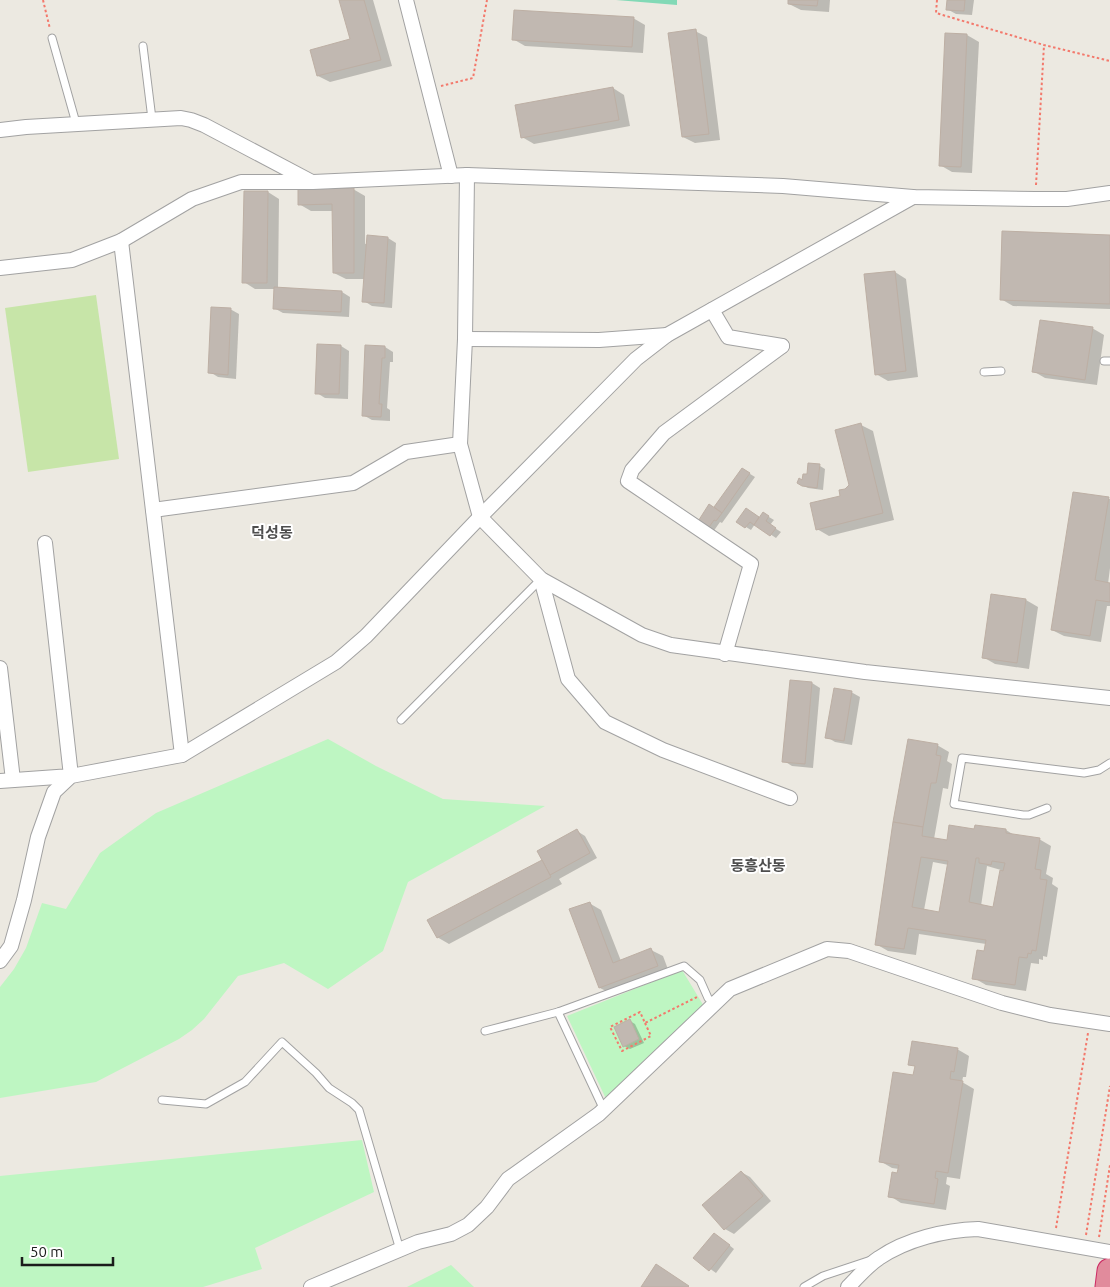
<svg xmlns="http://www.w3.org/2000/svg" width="1110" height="1287" font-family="Ubuntu,'Noto Sans KR',sans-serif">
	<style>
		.grass { fill: #c7e5a8 }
		.park { fill: #bef6c2 }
		.pitch { fill: #82d9b6 }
		.shadow { fill: #0003; fill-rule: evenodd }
		.building { fill: #c1b8b1; stroke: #bdafa4; fill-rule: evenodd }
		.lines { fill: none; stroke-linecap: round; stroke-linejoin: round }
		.lane-casing { stroke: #a2a2a2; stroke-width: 9 }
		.street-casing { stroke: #a2a2a2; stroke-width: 16 }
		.highway-casing { stroke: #cd2b64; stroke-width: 27 }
		.path { stroke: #f3796c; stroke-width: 2; stroke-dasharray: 2.5 2.5; stroke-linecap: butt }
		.lane { stroke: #fff; stroke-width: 7 }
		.street { stroke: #fff; stroke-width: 14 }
		.highway { stroke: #e18b9c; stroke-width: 25 }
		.labels { text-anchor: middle; stroke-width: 4; stroke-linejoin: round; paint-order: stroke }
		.neighbourhood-label { font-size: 15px; font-weight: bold; fill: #4e4e4e; stroke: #fff }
	</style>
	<rect width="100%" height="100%" fill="#ece9e1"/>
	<polygon class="grass" points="96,295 119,459 28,472 5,308"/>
	<g class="park">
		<polygon points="328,739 376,766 443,799 545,806 408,882 383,951 328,989 284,963 238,976 204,1019 192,1030 179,1039 96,1082 0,1098 0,987 14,969 26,948 42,903 66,909 100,853 156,813"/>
		<polygon points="682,970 705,1008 607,1101 567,1016"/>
		<polygon points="362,1140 374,1192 255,1248 262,1269 203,1287 0,1287 0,1176"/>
		<polygon points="451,1265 474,1287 407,1287"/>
	</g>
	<polygon class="pitch" points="616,0 677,0 677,5"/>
	<g class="shadow">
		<polygon points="341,0 373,0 392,66 330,82 318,76 351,40"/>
		<polygon points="790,0 830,0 829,12 801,10 789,4"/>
		<polygon points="948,0 974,0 972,15 956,14 947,9"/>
		<polygon points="633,18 645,25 643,53 525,46 513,39"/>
		<polygon points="695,31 707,37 720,140 695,143 683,137"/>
		<polygon points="967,35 979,42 972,173 952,172 940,165"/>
		<polygon points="613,88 624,95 630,126 534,144 522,137"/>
		<polygon points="353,189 365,196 365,244 388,238 396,243 392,308 372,306 364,301 365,279 346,279 334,273 333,211 311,211 299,204"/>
		<polygon points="268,192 279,199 278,288 342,292 350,297 349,317 283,313 274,308 275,289 255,289 244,282"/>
		<polygon points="1110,236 1110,309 1013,306 1001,299"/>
		<polygon points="895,272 906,279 918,377 888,381 876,374"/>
		<polygon points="230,309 239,314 236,379 218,377 210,372"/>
		<polygon points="1092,328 1104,335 1097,385 1045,378 1033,371"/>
		<polygon points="341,346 349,351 348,399 325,398 317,393"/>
		<polygon points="385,347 393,352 393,362 390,362 387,408 390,410 390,421 372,420 363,415"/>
		<polygon points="861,425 873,431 894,520 829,536 817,529 850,485"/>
		<polygon points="820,466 825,469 823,490 808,488 798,483 803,482"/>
		<polygon points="742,469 755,477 722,523 720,522 713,532 708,529 714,509"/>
		<polygon points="1109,499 1110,499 1110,568 1108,584 1110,584 1110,606 1107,606 1101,642 1064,636 1052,630"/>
		<polygon points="752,512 760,518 769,517 774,520 770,525 781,532 776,538 755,524 751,530 746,527"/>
		<polygon points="992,596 1026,600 1038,607 1029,669 995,664 983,657"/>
		<polygon points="812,683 820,688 813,768 792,766 784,761"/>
		<polygon points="851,692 860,697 852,745 835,742 827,737"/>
		<path d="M937 745 949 752 947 761 952 764 948 789 943 788 934 839 948 841 975 830H1006L1014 835 1039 839 1051 846 1046 874 1053 878 1052 884 1058 888 1047 957 1043 956V960L1039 959V964L1031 963 1026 991 986 985 974 978 985 953 986 944 919 934 916 955 888 951 876 944ZM933 862 949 865 940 913 924 910ZM987 866 1001 870 995 908 981 906Z"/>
		<polygon points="577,831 585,836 597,858 559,879 562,884 449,944 437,937 543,861"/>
		<polygon points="589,903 601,910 621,961 651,950 663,956 669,972 612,994 600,988 571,910"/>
		<polygon points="630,1021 635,1024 644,1043 630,1049 624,1046"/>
		<polygon points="957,1049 969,1056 966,1077 963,1077 962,1082 974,1089 960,1179 947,1177 946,1184 950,1186 946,1210 901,1203 890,1196 899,1169 892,1168 880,1161 914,1076 916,1067 910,1064"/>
		<polygon points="741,1172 750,1177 771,1201 734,1234 725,1229 704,1206"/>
		<polygon points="719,1237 734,1249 716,1273 695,1258"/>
	</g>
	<g class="building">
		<polygon points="339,0 364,0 381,60 317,76 310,50 350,39"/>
		<polygon points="788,0 818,0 817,6 788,4"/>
		<polygon points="947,0 965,0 964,11 946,10"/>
		<polygon points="514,10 634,17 632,47 512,40"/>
		<polygon points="696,29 709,134 682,137 668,33"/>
		<polygon points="945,33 967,34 961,167 939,166"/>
		<polygon points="613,87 619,120 521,138 515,105"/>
		<polygon points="298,188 354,188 354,273 333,273 332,204 298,205"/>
		<polygon points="244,191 268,191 267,283 242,283"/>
		<polygon points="1002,231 1110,235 1110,304 1000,300"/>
		<polygon points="367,235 388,237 384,303 362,302"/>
		<polygon points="895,271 906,371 875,375 864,274"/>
		<polygon points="274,287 342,291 341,312 273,309"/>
		<polygon points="211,307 231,308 228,375 208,373"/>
		<polygon points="1040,320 1093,327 1085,380 1032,372"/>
		<polygon points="317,344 341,345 339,394 315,394"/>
		<polygon points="365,345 385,346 385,358 382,358 379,404 382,404 381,417 362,416"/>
		<polygon points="861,423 883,513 816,530 810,503 840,496 839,490 845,489 849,485 835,430"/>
		<polygon points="808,463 820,464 817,488 802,486 797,483 799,478 802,480 803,474 807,474"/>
		<polygon points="742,468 750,473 722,513 714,507"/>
		<polygon points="1073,492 1109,497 1095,580 1110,583 1110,602 1096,600 1090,636 1051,630"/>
		<polygon points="709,504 722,513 716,521 714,520 707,530 697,523"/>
		<polygon points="746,508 759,517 754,525 750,522 745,528 736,522"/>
		<polygon points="763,512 769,516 766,521 776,528 770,536 754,525"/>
		<polygon points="991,594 1026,599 1017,663 982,658"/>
		<polygon points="790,680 812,682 805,764 782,762"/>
		<polygon points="834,688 852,691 844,741 825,738"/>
		<polygon points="908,739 938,744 936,755 941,756 936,783 931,783 923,827 893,822"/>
		<path d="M893 822 923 827 922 836 947 840 949 825 974 829 975 825 1006 829V833L1040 838 1035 869 1041 870 1040 879 1047 880 1036 951 1032 950 1031 954 1028 953 1027 958 1019 957 1015 985 972 979 977 950 984 951 986 940 908 928 904 949 875 945ZM921 857 948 861 939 912 912 907ZM976 858H979V863L991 865 992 861 1005 863 1003 871 1000 870 993 907 969 902Z"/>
		<polygon points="577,829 590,853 550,875 537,851"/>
		<polygon points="542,860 551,877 437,938 427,920"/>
		<polygon points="590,902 613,963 651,948 658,966 599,988 569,909"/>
		<polygon points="630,1019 639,1039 623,1047 614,1027"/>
		<polygon points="912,1041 958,1048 954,1072 951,1071 950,1079 963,1081 948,1173 936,1171 935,1178 938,1179 934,1204 888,1197 892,1172 897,1173 899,1165 879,1162 893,1072 913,1075 915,1066 908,1065"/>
		<polygon points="741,1171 763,1196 724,1230 702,1205"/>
		<polygon points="714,1233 730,1245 709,1271 693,1258"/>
		<polygon points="656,1264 689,1286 688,1287 641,1287"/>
	</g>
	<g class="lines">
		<g class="lane-casing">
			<g id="lane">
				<polyline points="52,38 76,123"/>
				<polyline points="143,46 152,119"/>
				<polyline points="1104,361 1110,361"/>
				<polyline points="984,372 1001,371"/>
				<polyline points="401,720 541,579"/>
				<polyline points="1047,808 1029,815 1023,815 954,804 962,758 1084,773 1099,770 1110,763"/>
				<polyline points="558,1012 604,1110"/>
				<polyline points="485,1031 558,1012 684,966 700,980 708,998 714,1004"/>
				<polyline points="162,1100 206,1104 245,1082 282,1042 316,1073 329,1088 352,1103 359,1110 400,1250"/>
				<polyline points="804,1287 823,1276 871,1260"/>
			</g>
		</g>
		<g class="street-casing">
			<g id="street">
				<polyline points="406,0 451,176"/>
				<polyline points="0,130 26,127 181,118 191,120 204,125 310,181"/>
				<polyline points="467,175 465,339 460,444 480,517 541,579 642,635 671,645 865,672 1110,698"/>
				<polyline points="121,241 182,755"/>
				<polyline points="0,268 72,260 121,241 192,199 241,182 313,182 467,175 783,186 913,197 1035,199 1067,199 1110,193"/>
				<polyline points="712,310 728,337 782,346"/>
				<polyline points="465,339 599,340 667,335"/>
				<polyline points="153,510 353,483 406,452 460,444"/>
				<polyline points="541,579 568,679 605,722 663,750 790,798"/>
				<polyline points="725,654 751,564 628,481 632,470 664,433 782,346"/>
				<polyline points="0,668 13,780"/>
				<polyline points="0,781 71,776 45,543"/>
				<polyline points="0,961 11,946 24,900 38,837 54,792 71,776 182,755 336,662 366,636 480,517 636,359 667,335 913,197"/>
				<polyline points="311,1287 418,1242 451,1234 468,1225 487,1207 508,1179 599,1114 730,989 827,949 849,951 1002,1003 1050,1015 1110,1024"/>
				<path d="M848 1287C858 1277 868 1265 879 1258 907 1239 945 1230 978 1229L1110 1252"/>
			</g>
		</g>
		<g class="highway-casing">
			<polyline id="highway" points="1108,1287 1110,1271"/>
		</g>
		<g class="path">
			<polyline points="43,0 50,29"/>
			<polyline points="937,0 936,13 1044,45 1110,61"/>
			<polyline points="441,86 473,78 487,0"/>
			<polyline points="1036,185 1044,45"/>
			<polyline points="645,1023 651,1036 622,1051 610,1027 640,1012 645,1023 697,997"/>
			<polyline points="1056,1228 1088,1033"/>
			<polyline points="1086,1235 1110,1086"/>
			<polyline points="1099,1237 1110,1165"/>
		</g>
		<use href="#lane" class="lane"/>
		<use href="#street" class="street"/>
		<use href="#highway" class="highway"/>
	</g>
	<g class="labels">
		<g class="neighbourhood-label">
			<text x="272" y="538">덕성동</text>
			<text x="758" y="871">동흥산동</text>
		</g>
	</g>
	<path d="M22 1257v8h91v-8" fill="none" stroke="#1b1b1b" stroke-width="2.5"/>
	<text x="30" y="1257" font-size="15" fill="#1b1b1b" stroke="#ffffff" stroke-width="4" paint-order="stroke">50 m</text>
</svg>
